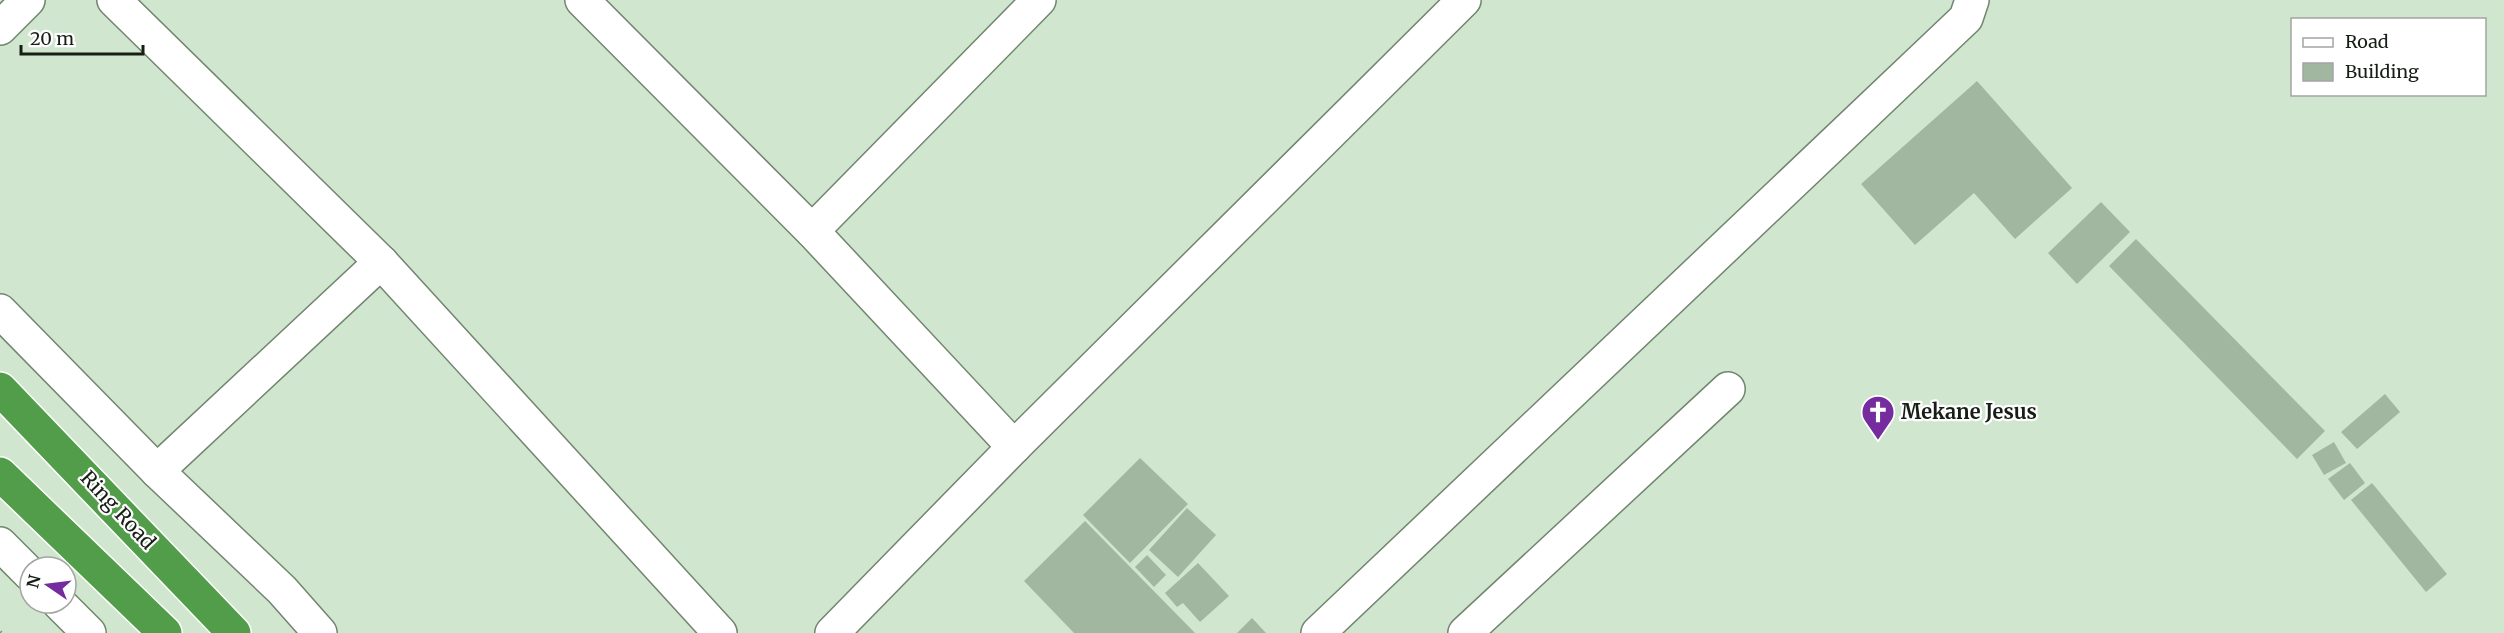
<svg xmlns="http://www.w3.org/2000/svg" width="2504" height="633" font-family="Merriweather,serif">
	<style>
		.building { fill: #a2b79f }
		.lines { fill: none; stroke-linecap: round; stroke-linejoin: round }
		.minor-casing { stroke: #71856f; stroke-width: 36 }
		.highway-casing { stroke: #fff; stroke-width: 36 }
		.path { stroke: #7e8e7c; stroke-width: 4; stroke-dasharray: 6 3; stroke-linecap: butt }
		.minor { stroke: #fff; stroke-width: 33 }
		.highway { stroke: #529d49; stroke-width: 33 }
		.labels { text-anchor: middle; stroke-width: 4.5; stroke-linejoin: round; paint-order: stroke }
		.poi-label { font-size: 20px; font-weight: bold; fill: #161e15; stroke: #fff; text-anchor: start }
		.street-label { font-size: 20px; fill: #161e15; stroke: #fff }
	</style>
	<rect width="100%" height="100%" fill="#d1e6ce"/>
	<g class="building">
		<polygon points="1977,81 2072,188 2015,239 1974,193 1915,245 1861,184"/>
		<polygon points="2101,202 2130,232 2077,284 2048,253"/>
		<polygon points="2136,239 2325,431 2297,459 2109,266"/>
		<polygon points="2385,394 2400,412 2357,449 2341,432"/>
		<polygon points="2334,442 2346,463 2324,475 2312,455"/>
		<polygon points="1140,458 1188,504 1130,563 1083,515"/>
		<polygon points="2350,463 2365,483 2344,500 2328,479"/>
		<polygon points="2372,483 2447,574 2426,592 2351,500"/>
		<polygon points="1187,508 1216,535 1178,577 1149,550"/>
		<polygon points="1085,521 1195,633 1074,633 1024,581"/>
		<polygon points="1147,555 1166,575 1154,587 1135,567"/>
		<polygon points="1198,563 1229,596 1200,622 1183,603 1177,607 1165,593"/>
		<polygon points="1252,618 1266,633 1237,633"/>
	</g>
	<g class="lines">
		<g class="minor-casing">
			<g id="minor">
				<polyline points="114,0 381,262 720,633"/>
				<polyline points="582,0 812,231 1014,447"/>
				<polyline points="0,28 28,0"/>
				<polyline points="812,231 1039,0"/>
				<polyline points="0,311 157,471 282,590 320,633"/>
				<polyline points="157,471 381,262"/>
				<polyline points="0,544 30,574"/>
				<polyline points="59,603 89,633"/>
				<polyline points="832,633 1014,447 1464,0"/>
				<polyline points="1318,633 1966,18 1972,0"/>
				<polyline points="1465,633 1728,389"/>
			</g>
		</g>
		<g class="highway-casing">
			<g id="highway">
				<polyline points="0,389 234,633"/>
				<polyline points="0,474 165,633"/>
			</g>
		</g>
		<polyline class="path" points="0,632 1,633"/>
		<use href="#minor" class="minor"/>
		<use href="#highway" class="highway"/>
	</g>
	<defs>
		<g id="church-pin" transform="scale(1.725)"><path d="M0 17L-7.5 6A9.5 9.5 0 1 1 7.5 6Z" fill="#742c9f" stroke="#fff"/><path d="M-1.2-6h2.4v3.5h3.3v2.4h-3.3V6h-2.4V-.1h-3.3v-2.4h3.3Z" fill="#fff"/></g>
	</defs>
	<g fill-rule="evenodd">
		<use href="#church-pin" x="1878" y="412"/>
	</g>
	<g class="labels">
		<g class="poi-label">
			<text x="1901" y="419">Mekane Jesus</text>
		</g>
		<g class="street-label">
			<text transform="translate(118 510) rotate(47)" y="7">Ring Road</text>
		</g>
	</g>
	<rect x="2291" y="18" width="195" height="78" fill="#ffffff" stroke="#a2a5a1" stroke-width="1.5"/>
	<rect x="2303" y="38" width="30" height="9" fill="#ffffff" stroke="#a2a5a1" stroke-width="1.5"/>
	<text x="2345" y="48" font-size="18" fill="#161e15">Road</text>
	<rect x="2303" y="63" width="30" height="18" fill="#a2b79f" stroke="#a2a5a1" stroke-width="1.5"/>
	<text x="2345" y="78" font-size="18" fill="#161e15">Building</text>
	<g transform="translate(48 585) rotate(284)"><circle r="28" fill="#ffffff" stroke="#a2a5a1" stroke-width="1.5"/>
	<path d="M0-4.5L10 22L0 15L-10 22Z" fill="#742c9f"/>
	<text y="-9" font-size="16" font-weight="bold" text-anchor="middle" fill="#161e15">N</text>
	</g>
	<path d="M21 45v9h122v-9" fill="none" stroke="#161e15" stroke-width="3"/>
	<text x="30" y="45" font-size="18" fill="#161e15" stroke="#ffffff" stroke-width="4.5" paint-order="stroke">20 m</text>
</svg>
